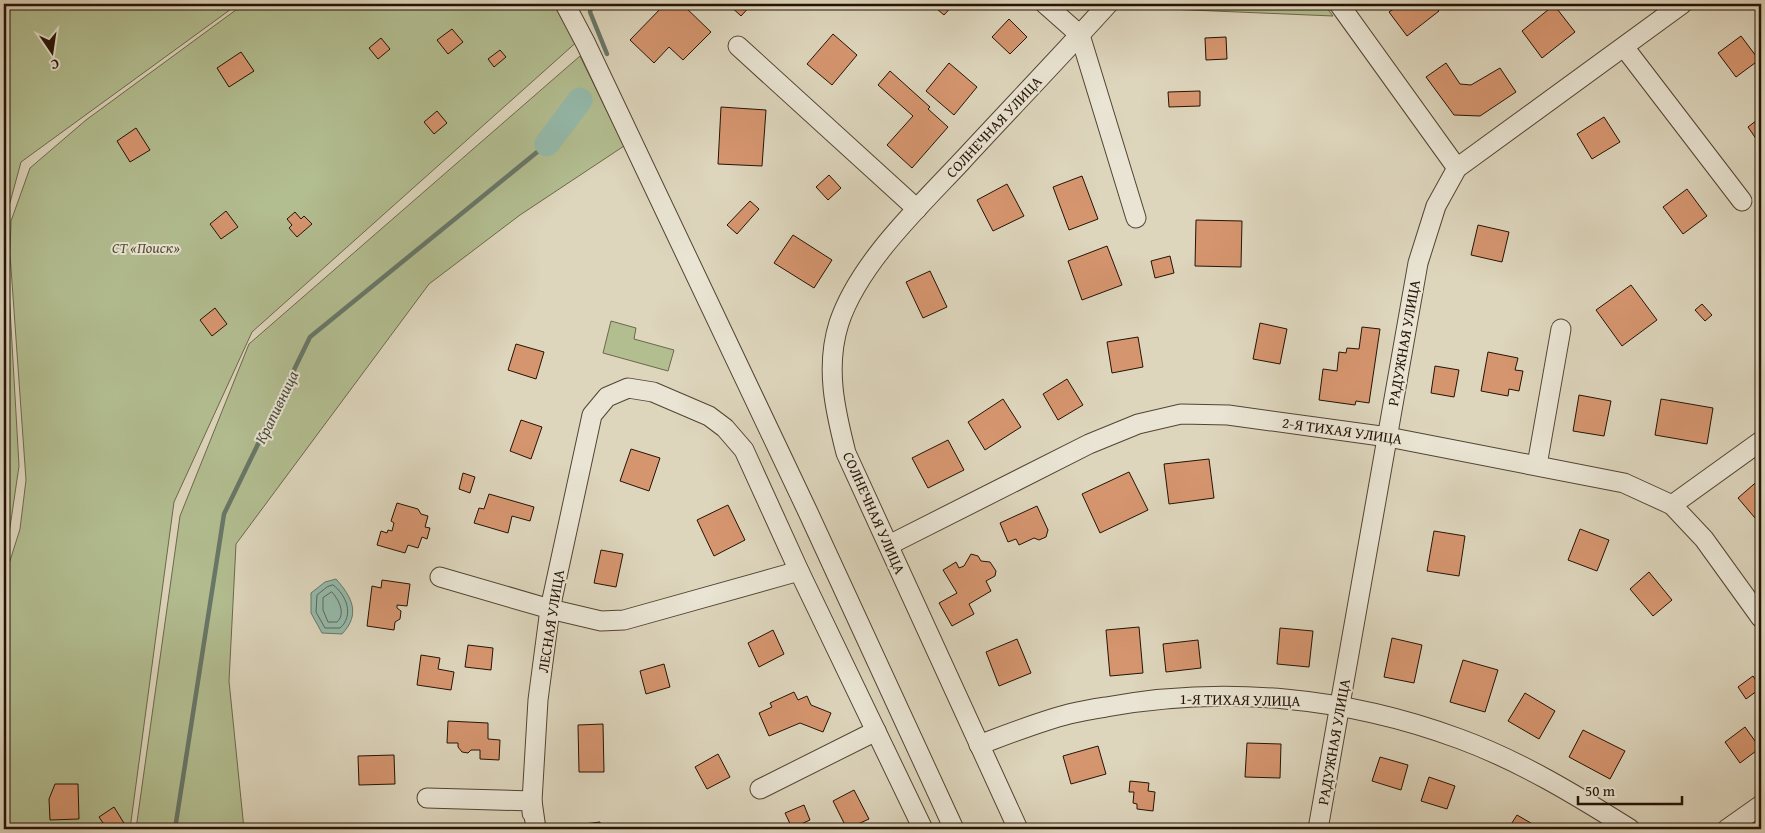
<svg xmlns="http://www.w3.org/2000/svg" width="1765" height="833" font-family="'Gentium Book Plus',serif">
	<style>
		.green { fill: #b2bd90; stroke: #6c684a }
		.water { fill: #94b9aa; stroke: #687768 }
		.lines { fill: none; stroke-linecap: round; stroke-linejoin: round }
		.shore { stroke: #5c6657; stroke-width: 1 }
		.stream { stroke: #687768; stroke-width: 4.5 }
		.river { stroke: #94b9aa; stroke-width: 25 }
		.building { fill: #d5956f; stroke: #251304 }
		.minor-casing { stroke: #534432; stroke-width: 21 }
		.minor { stroke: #e9e4d3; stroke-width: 19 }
		.labels { text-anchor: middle; stroke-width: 4; stroke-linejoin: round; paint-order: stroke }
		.street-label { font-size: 15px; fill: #251304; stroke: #e9e4d3 }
		.park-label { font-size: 15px; font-style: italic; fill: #564e35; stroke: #e9e4d3 }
		.water-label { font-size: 16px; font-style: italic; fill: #4c4d3e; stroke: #e9e4d3 }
	</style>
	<rect width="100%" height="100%" fill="#ddd5bc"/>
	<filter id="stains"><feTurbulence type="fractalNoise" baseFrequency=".004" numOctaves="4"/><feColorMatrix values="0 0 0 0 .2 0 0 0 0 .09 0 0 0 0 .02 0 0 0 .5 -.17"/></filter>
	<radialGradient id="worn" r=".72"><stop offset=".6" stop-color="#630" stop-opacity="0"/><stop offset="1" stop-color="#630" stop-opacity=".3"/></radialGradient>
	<g class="green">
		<polygon points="4,4 238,4 21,162 5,221 19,466 4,568"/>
		<polygon points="244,4 556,4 580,39 252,332 174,502 130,829 4,829 4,580 20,529 26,480 10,254 11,221 30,168 86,120"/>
		<polygon points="1123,4 1324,4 1333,16 1119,7"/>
		<polygon points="580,56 624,146 520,215 429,284 236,544 229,681 244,829 136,829 180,516 249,344"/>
		<polygon points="611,321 636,328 634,339 674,350 668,371 603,353"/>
	</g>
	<path class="water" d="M336 579C352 597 361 614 342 634L322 633 311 613V593L325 582Z"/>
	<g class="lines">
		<g class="shore">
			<path d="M333 585C347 595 354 616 340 628H325L316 612 317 595 327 587Z"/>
			<path d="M332 592C339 600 346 614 337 622H328L323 610V598Z"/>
		</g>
		<g class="stream">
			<polyline points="592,4 590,12 607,54"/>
			<polyline points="175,829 224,514 310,337 547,144"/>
		</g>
		<polyline class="river" points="547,144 580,100"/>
	</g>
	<g class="building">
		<polygon points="665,4 682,4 711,32 683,60 669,47 654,63 630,40"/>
		<polygon points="728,4 752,4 741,16"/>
		<polygon points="931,4 954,4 944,15"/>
		<polygon points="1401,4 1433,4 1439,11 1407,36 1389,12"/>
		<polygon points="1554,5 1575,32 1542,58 1522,31"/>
		<polygon points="1009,19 1027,37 1010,54 992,37"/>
		<polygon points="452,29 463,42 448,54 437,40"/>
		<polygon points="833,34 857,55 832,85 807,64"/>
		<polygon points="1741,36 1759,60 1736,77 1718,53"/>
		<polygon points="1226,37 1227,59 1206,60 1205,38"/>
		<polygon points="381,38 390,49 378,59 369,48"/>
		<polygon points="500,50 506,57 494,67 488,59"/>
		<polygon points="241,52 254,71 229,87 217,68"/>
		<polygon points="949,63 977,87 954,115 926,91"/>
		<polygon points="1446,63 1460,84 1471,85 1500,68 1516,92 1480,116 1454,115 1426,77"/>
		<polygon points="890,71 930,107 928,109 948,127 912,168 887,145 913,116 878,85"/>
		<polygon points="1200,91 1200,106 1169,107 1168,92"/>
		<polygon points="721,107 766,110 762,166 718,164"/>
		<polygon points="437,111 447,123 434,134 424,122"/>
		<polygon points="1604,117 1620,142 1592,159 1577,134"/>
		<polygon points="1761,117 1761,146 1748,127"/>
		<polygon points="136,128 150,150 130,162 117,141"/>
		<polygon points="829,175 841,188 828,200 816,187"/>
		<polygon points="1082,176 1098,219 1069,230 1053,187"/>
		<polygon points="1007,184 1024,216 993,231 977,200"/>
		<polygon points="1687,189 1707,216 1683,234 1663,207"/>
		<polygon points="750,201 759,209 737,234 727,225"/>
		<polygon points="226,211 238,227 221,239 210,224"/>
		<polygon points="295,212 301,219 304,216 312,224 297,237 289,228 292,225 287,219"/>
		<polygon points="1196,220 1242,221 1241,267 1195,266"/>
		<polygon points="1478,225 1509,232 1502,262 1471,255"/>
		<polygon points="793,235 832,260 814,288 774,263"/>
		<polygon points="1107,246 1122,285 1082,300 1068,261"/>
		<polygon points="1170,256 1174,273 1155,278 1151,261"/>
		<polygon points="930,271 947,307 923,318 906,282"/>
		<polygon points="1631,285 1657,320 1622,346 1596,310"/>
		<polygon points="1702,304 1712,315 1705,321 1695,310"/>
		<polygon points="215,308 227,324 212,336 200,320"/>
		<polygon points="1260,323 1287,329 1280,364 1253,359"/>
		<polygon points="1362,327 1380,329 1369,403 1356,401 1355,405 1319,400 1323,369 1337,371 1339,352 1346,353 1347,348 1359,349"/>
		<polygon points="1138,337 1143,367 1112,373 1107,342"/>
		<polygon points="516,344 544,352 536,379 508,370"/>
		<polygon points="1488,352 1518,358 1515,370 1523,371 1519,391 1509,389 1508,396 1481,391"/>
		<polygon points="1435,366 1459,370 1454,397 1431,393"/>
		<polygon points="1067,379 1083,405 1058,420 1043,394"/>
		<polygon points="1579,395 1611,401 1604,436 1573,431"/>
		<polygon points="1003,399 1021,427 985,450 968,422"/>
		<polygon points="1661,399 1713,408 1707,444 1655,435"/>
		<polygon points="521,420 542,427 531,459 510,451"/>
		<polygon points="948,440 964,470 928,488 912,458"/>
		<polygon points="631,449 660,458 649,491 620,481"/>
		<polygon points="1209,459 1214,498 1169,504 1164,464"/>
		<polygon points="1129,472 1148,510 1100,533 1082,494"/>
		<polygon points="463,473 475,477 470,493 459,489"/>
		<polygon points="1761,478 1761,525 1738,498"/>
		<polygon points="489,494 534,507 530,521 512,516 508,533 474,523 479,508 484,509"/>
		<polygon points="397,503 418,509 421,514 428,516 425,527 430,528 427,539 422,537 418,548 408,545 405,553 377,545 381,531 387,533 388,530 392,531 394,523 391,521"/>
		<polygon points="728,505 745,540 714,556 697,520"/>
		<polygon points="1037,506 1048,530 1046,537 1039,540 1034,538 1019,545 1016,539 1008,542 1000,523"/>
		<polygon points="1580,529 1609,540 1597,571 1568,560"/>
		<polygon points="1434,531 1465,536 1459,576 1427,571"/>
		<polygon points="601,550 623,554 616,587 594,583"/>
		<polygon points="971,554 978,556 981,561 990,562 996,571 995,576 986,581 991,591 969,604 974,614 952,626 939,603 957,593 943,570 956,562 959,568 964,566"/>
		<polygon points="1649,572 1672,600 1653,616 1630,589"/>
		<polygon points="382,580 410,584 407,606 397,605 397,608 401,611 400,619 395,622 394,630 367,626 372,586 381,588"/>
		<polygon points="1139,627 1143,673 1110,676 1106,630"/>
		<polygon points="1280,628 1313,631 1309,667 1277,664"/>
		<polygon points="773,630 784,654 759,667 748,643"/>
		<polygon points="1392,638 1422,645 1414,683 1384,677"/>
		<polygon points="1017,639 1031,673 999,686 986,652"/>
		<polygon points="1198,640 1201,668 1166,672 1163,644"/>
		<polygon points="468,645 493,648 491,670 465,667"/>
		<polygon points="421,655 440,658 438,669 454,672 451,690 417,685"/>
		<polygon points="1463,660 1498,670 1485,712 1450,702"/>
		<polygon points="664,664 670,687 646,694 640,671"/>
		<polygon points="1753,676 1761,688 1746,699 1738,687"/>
		<polygon points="794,692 798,700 807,696 811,705 831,713 823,732 800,723 769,736 759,713 772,707 770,703"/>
		<polygon points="1525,693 1555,711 1539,739 1508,721"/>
		<polygon points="448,721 488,723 488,739 500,740 499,760 480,759 480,750 471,750 468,753 462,752 458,747 458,743 447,743"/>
		<polygon points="603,724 604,772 579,772 578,725"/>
		<polygon points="1745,727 1760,748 1740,763 1725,742"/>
		<polygon points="1583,730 1625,751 1610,779 1569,757"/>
		<polygon points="1247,743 1281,744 1280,778 1245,777"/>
		<polygon points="1098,746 1106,774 1071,784 1063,756"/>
		<polygon points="718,754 730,777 707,789 695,767"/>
		<polygon points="394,755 395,784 359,785 358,756"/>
		<polygon points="1380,757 1408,765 1401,790 1372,781"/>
		<polygon points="1429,777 1455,786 1447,809 1421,801"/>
		<polygon points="1130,781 1149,783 1148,791 1155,792 1153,811 1137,809 1137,804 1133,803 1134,792 1129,792"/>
		<polygon points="55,784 78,784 79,819 50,820 49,799"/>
		<polygon points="854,790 869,819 847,829 833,801"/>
		<polygon points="804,805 810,820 792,828 785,813"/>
		<polygon points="114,807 127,828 126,829 107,829 99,817"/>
		<polygon points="1517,815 1536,826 1534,829 1508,829"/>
		<polygon points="600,822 601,829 576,829 576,825"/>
		<polygon points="367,824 405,826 405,829 367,829"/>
	</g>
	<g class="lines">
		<g class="minor-casing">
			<g id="minor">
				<polyline points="565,4 586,44 807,510 954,829"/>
				<polyline points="1045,4 1080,35 1136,218"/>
				<polyline points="1339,4 1457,168"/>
				<polyline points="738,46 917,209"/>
				<polyline points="1624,47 1742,201"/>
				<polyline points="1537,465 1561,329"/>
				<polyline points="1672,505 1761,441"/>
				<polyline points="889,545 1089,444 1138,424 1181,414 1228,415 1388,437 1624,483 1672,505 1704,539 1761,618"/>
				<polyline points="440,577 550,609 601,621 624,620 799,571"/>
				<path d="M979 745C1008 734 1038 722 1069 714 1081 711 1093 709 1106 707 1224 685 1347 697 1460 739 1520 761 1576 795 1630 829"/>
				<polyline points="760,789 876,731"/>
				<polyline points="427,798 532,801 532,813"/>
				<polyline points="536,829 532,801 538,700 550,609 592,415 607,397 628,388 653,392 709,416 725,428 744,450 799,571 923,829"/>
				<path d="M1018 829 846 453C835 410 825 367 839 323 859 263 919 207 961 162 1010 109 1060 57 1108 4"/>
				<polyline points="1318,829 1418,263 1436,206 1457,168 1682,4"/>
				<polyline points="1727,829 1761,805"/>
			</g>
		</g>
		<use href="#minor" class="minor"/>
	</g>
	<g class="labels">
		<g class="street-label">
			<text transform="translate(994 127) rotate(-47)" y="5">СОЛНЕЧНАЯ УЛИЦА</text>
			<text transform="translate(1404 343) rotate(-80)" y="5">РАДУЖНАЯ УЛИЦА</text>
			<text transform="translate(1342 431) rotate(8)" y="5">2-Я ТИХАЯ УЛИЦА</text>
			<text transform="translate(874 513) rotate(66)" y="5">СОЛНЕЧНАЯ УЛИЦА</text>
			<text transform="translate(551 621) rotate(-81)" y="5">ЛЕСНАЯ УЛИЦА</text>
			<text transform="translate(1240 700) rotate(1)" y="5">1-Я ТИХАЯ УЛИЦА</text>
			<text transform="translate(1334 742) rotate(-80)" y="5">РАДУЖНАЯ УЛИЦА</text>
		</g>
		<g class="park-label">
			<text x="146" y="253">СТ «Поиск»</text>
		</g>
		<g class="water-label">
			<text transform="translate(276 407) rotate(-64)" y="6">Крапивница</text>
		</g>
	</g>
	<rect width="1765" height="833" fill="none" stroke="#ddd5bc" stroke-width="20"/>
	<rect x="5" y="5" width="1755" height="823" fill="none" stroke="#251304" stroke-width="2.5"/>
	<rect x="10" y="10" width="1745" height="813" fill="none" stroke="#251304"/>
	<g transform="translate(52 52) rotate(167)" stroke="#e9e4d3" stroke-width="4" paint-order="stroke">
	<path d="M0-4L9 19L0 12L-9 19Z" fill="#251304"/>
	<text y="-8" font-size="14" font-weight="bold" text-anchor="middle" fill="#251304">С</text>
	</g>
	<path d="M1578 796v8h104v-8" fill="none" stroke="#251304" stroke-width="2.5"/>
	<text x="1585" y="796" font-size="15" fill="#251304" stroke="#e9e4d3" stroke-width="4" paint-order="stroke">50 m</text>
	<rect width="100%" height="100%" filter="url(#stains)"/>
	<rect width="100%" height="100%" fill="url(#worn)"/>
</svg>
